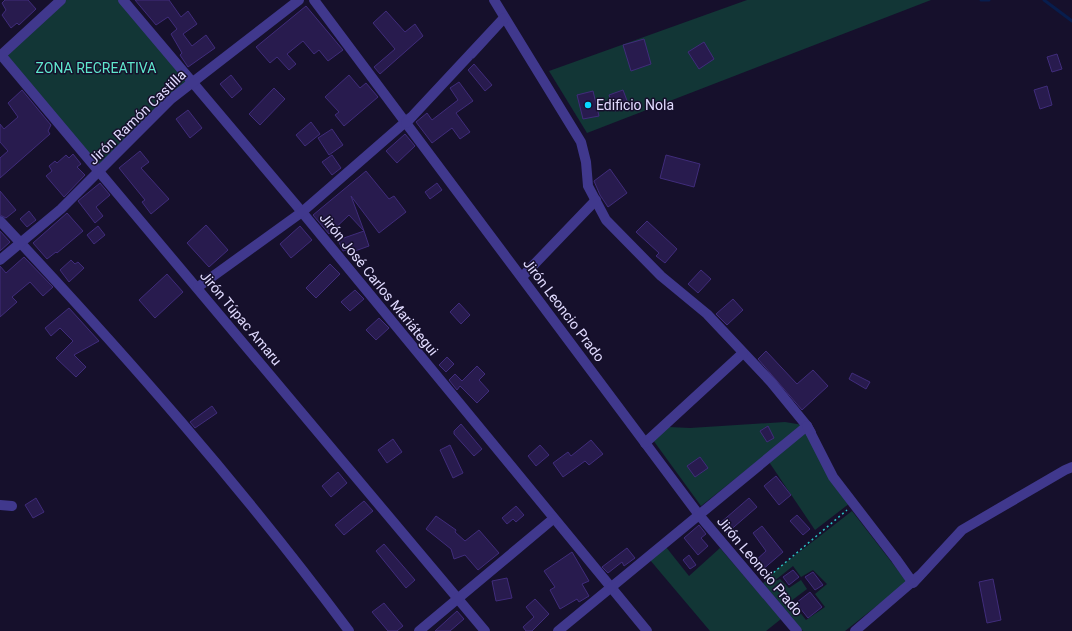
<svg xmlns="http://www.w3.org/2000/svg" width="1072" height="631" font-family="Roboto,sans-serif">
	<style>
		.green { fill: #123636; fill-rule: evenodd }
		.lines { fill: none; stroke-linecap: round; stroke-linejoin: round }
		.stream { stroke: #081d4d; stroke-width: 3 }
		.building { fill: #281b4e; stroke: #402c7b }
		.path { stroke: #2ac4c3; stroke-width: 1.5; stroke-dasharray: 2 3; stroke-linecap: butt }
		.minor { stroke: #40388d; stroke-width: 10 }
		.tertiary { stroke: #40388d; stroke-width: 10 }
		.poi-dot { fill: #07d9ff; stroke: #16102c; stroke-width: 1.5 }
		.labels { text-anchor: middle; stroke-width: 3; stroke-linejoin: round; paint-order: stroke }
		.park-label { font-size: 14px; fill: #5fe7cc; stroke: #16102c }
		.poi-label { font-size: 14px; fill: #e1dbff; stroke: #16102c; text-anchor: start }
		.street-label { font-size: 14px; fill: #e1dbff; stroke: #16102c }
	</style>
	<rect width="100%" height="100%" fill="#16102c"/>
	<g class="green">
		<polygon points="61,0 123,0 189,78 100,172 1,55"/>
		<polygon points="747,0 931,0 587,133 549,71"/>
		<polygon points="785,422 803,425 701,506 653,440 669,427 690,428"/>
		<polygon points="807,431 850,503 815,530 769,462"/>
		<path d="M852 511 907 582 845 631H803L763 583 768 580 766 578ZM793 566 801 577 813 570 827 584 815 594 825 607 806 620 791 601 807 589 801 580 789 588 780 579 773 582Z"/>
		<polygon points="666,547 689,576 720,548 781,619 766,631 710,631 650,560"/>
	</g>
	<g class="lines">
		<g class="stream">
			<polyline points="981,0 989,0"/>
			<polyline points="1044,0 1072,21"/>
		</g>
	</g>
	<g class="building">
		<polygon points="5,0 28,0 36,9 19,25 17,23 11,28 2,15 6,10 2,3"/>
		<polygon points="135,0 169,0 181,17 188,11 197,24 183,34 192,46 206,35 215,48 188,67 180,55 182,53 171,34 177,29 168,17 156,25"/>
		<polygon points="306,6 343,50 328,61 319,50 314,54 303,41 287,54 296,64 289,70 277,57 270,63 256,47"/>
		<polygon points="386,11 405,32 415,24 423,36 380,74 374,67 395,49 373,23"/>
		<polygon points="644,39 651,64 631,71 623,45"/>
		<polygon points="704,42 714,59 699,69 688,52"/>
		<polygon points="1057,54 1062,69 1052,72 1047,57"/>
		<polygon points="474,64 492,85 485,91 468,70"/>
		<polygon points="231,75 242,89 232,98 220,84"/>
		<polygon points="349,75 360,88 366,83 378,97 344,126 335,115 339,112 325,97"/>
		<polygon points="459,82 473,101 456,113 470,132 460,139 452,128 432,143 416,122 427,113 432,120 458,100 450,88"/>
		<polygon points="1047,86 1052,105 1040,109 1034,90"/>
		<polygon points="274,88 285,99 260,125 249,114"/>
		<polygon points="22,90 51,125 48,131 50,134 0,178 0,158 8,151 0,142 0,124 4,129 18,117 8,103"/>
		<polygon points="623,90 629,106 615,111 609,95"/>
		<polygon points="593,91 599,116 583,119 577,95"/>
		<polygon points="188,110 202,128 190,138 176,119"/>
		<polygon points="311,122 320,134 305,146 296,135"/>
		<polygon points="332,129 343,145 329,155 318,138"/>
		<polygon points="405,134 415,146 397,163 386,151"/>
		<polygon points="140,151 149,162 141,168 169,199 151,214 142,202 145,200 119,168"/>
		<polygon points="73,154 81,164 77,167 85,175 64,197 46,176 52,171 49,166 55,161 57,163 66,155 69,158"/>
		<polygon points="332,155 341,168 332,175 322,162"/>
		<polygon points="666,155 700,164 694,187 660,178"/>
		<polygon points="610,169 627,193 608,207 600,195 594,181"/>
		<polygon points="366,171 389,199 394,196 406,212 379,233 351,196 364,231 349,215 329,234 313,215"/>
		<polygon points="100,183 110,195 96,207 103,216 95,223 78,201"/>
		<polygon points="437,183 442,190 430,199 425,192"/>
		<polygon points="0,191 16,210 6,218 0,215"/>
		<polygon points="29,211 36,220 27,227 20,219"/>
		<polygon points="67,213 83,231 57,253 56,252 47,259 33,243"/>
		<polygon points="647,221 677,249 665,263 656,256 659,253 636,232"/>
		<polygon points="206,225 228,250 209,267 187,243"/>
		<polygon points="98,226 105,235 94,244 87,235"/>
		<polygon points="300,226 312,240 291,258 280,244"/>
		<polygon points="0,231 10,242 0,251"/>
		<polygon points="364,231 369,246 355,251 353,248 343,251 338,240"/>
		<polygon points="24,257 53,287 43,296 30,282 12,297 17,302 0,317 0,266 6,273"/>
		<polygon points="71,260 75,264 78,262 84,268 69,282 60,270"/>
		<polygon points="330,264 340,274 316,298 306,288"/>
		<polygon points="701,270 711,279 698,293 688,284"/>
		<polygon points="167,274 183,292 155,318 139,300"/>
		<polygon points="355,290 364,299 350,311 341,302"/>
		<polygon points="733,299 743,310 727,325 716,314"/>
		<polygon points="459,303 470,315 461,324 450,312"/>
		<polygon points="69,308 99,341 74,355 86,367 76,377 56,358 73,341 60,328 51,336 45,328"/>
		<polygon points="379,318 389,328 376,340 366,330"/>
		<polygon points="766,351 797,384 813,370 828,386 802,410 758,359"/>
		<polygon points="447,357 454,364 446,372 439,365"/>
		<polygon points="477,366 485,374 479,380 489,391 477,403 460,386 457,390 449,380 455,374 462,381"/>
		<polygon points="852,373 870,382 866,389 849,379"/>
		<polygon points="212,406 217,413 195,428 190,422"/>
		<polygon points="461,424 482,449 474,456 454,434 454,431"/>
		<polygon points="768,426 774,438 767,442 760,431"/>
		<polygon points="393,439 402,452 387,463 378,450"/>
		<polygon points="591,440 603,454 589,465 585,461 563,477 553,463 568,452 571,456"/>
		<polygon points="450,445 463,473 453,478 440,450"/>
		<polygon points="540,445 549,455 536,466 528,456"/>
		<polygon points="700,457 708,468 695,477 687,466"/>
		<polygon points="338,472 347,483 331,497 322,486"/>
		<polygon points="776,476 791,495 779,505 764,486"/>
		<polygon points="36,498 44,512 33,518 25,505"/>
		<polygon points="749,498 757,507 727,533 719,524"/>
		<polygon points="364,501 373,511 344,535 335,525"/>
		<polygon points="516,506 524,515 516,522 513,519 507,524 502,518"/>
		<polygon points="797,515 810,529 803,535 790,521"/>
		<polygon points="436,516 456,530 455,532 465,541 479,530 499,553 478,570 465,555 454,559 451,549 426,529"/>
		<polygon points="699,525 706,534 701,538 708,546 698,555 684,538"/>
		<polygon points="762,526 783,552 761,571 754,562 766,551 753,533"/>
		<polygon points="384,544 415,580 406,588 376,551"/>
		<polygon points="627,548 635,558 624,566 622,562 608,573 602,567"/>
		<polygon points="572,552 589,581 582,584 589,596 579,602 577,599 560,609 550,590 555,587 544,571"/>
		<polygon points="689,555 696,565 690,569 683,560"/>
		<polygon points="793,570 799,577 789,585 783,577"/>
		<polygon points="813,572 823,585 815,590 805,577"/>
		<polygon points="507,578 512,598 496,601 492,581"/>
		<polygon points="993,579 1001,620 987,623 979,582"/>
		<polygon points="810,592 822,607 808,618 796,603"/>
		<polygon points="535,599 549,614 532,631 526,631 523,627 534,617 526,607"/>
		<polygon points="384,603 403,626 397,631 388,631 372,612"/>
		<polygon points="457,611 464,619 450,631 435,631"/>
	</g>
	<g class="lines">
		<polyline class="path" points="766,579 847,510"/>
		<g class="minor">
			<polyline points="123,0 302,212 647,631"/>
			<polyline points="314,0 699,515 797,631"/>
			<polyline points="494,0 581,142 586,162 588,186 606,220 661,276 707,314 771,382 807,426 811,433"/>
			<polyline points="1,55 485,631"/>
			<polyline points="0,56 61,0"/>
			<path d="M0 221C124 353 241 486 349 631"/>
			<polyline points="0,260 61,209 171,99 299,0"/>
			<polyline points="522,277 596,200"/>
			<polyline points="198,287 302,212 410,118"/>
			<polyline points="645,443 743,353"/>
			<polyline points="0,505 12,506"/>
			<polyline points="419,631 553,519"/>
			<polyline points="558,631 807,426"/>
			<polyline points="855,631 919,576"/>
		</g>
		<g class="tertiary">
			<polyline points="406,123 504,18 471,54"/>
			<polyline points="807,426 833,477 896,559 913,583 962,530 1065,470 1072,467"/>
		</g>
	</g>
	<circle class="poi-dot" cx="588" cy="105" r="4"/>
	<g class="labels">
		<g class="park-label">
			<text x="96" y="73">ZONA RECREATIVA</text>
		</g>
		<g class="poi-label">
			<text x="596" y="110">Edificio Nola</text>
		</g>
		<g class="street-label">
			<text transform="translate(137 117) rotate(-44)" y="5">Jirón Ramón Castilla</text>
			<text transform="translate(379 284) rotate(51)" y="5">Jirón José Carlos Mariátegui</text>
			<text transform="translate(564 310) rotate(53)" y="5">Jirón Leoncio Prado</text>
			<text transform="translate(241 318) rotate(50)" y="5">Jirón Túpac Amaru</text>
			<text transform="translate(760 566) rotate(50)" y="5">Jirón Leoncio Prado</text>
		</g>
	</g>
</svg>
